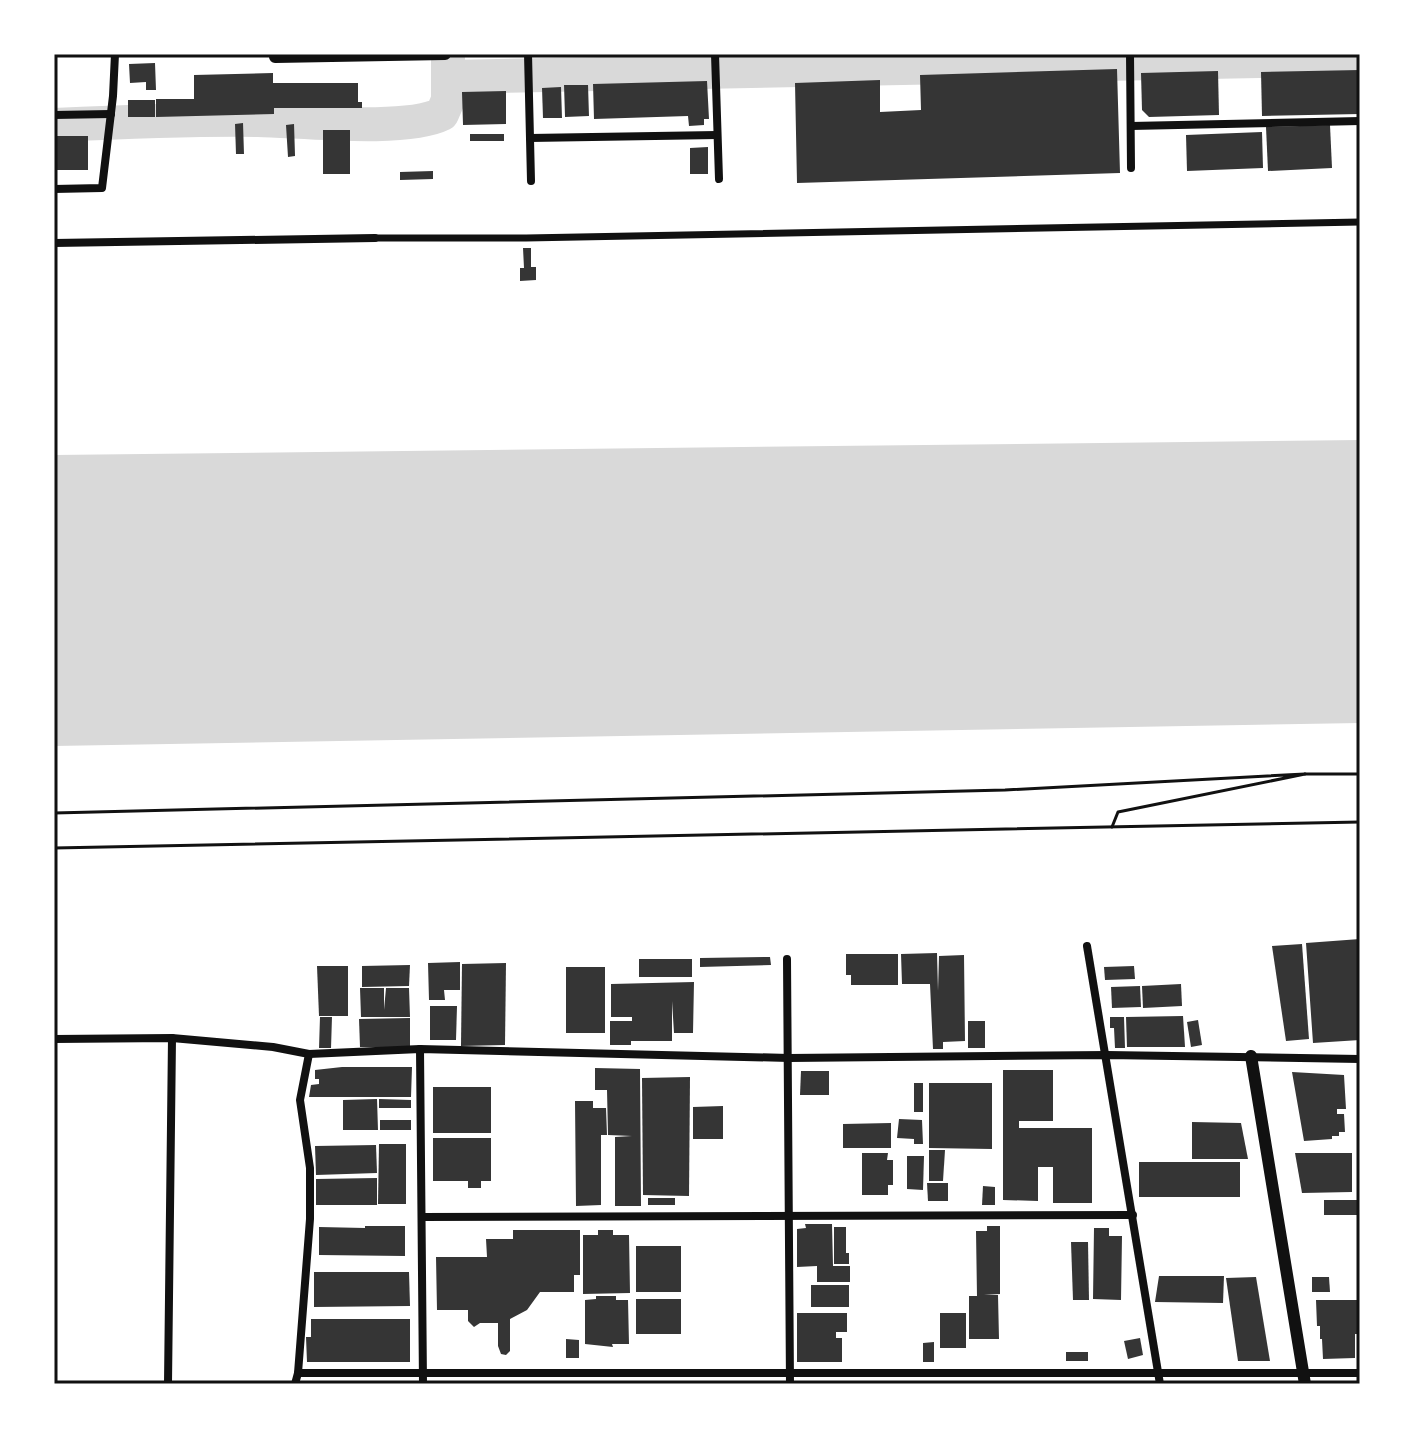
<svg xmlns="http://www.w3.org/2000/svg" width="1414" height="1438" font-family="'Roboto Condensed',sans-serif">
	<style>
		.water { fill: #d9d9d9 }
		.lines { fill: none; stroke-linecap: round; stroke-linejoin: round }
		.river { stroke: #d9d9d9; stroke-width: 34 }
		.building { fill: #353535 }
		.path { stroke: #111; stroke-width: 3 }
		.pedestrian { stroke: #111; stroke-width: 7 }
		.minor { stroke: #111; stroke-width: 8 }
		.tertiary { stroke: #111; stroke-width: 12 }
		.neatline { fill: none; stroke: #111; stroke-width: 3 }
	</style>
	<rect width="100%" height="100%" fill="#fff"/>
	<polygon class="water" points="1360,440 1360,723 54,746 54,455"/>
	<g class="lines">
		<g class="river">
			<polyline points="448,77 1360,59"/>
			<path d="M54 125C122 122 190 119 258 120 303 121 406 132 442 114L448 100V57"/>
		</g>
	</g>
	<g class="building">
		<polygon points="155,63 156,90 146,90 146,82 130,83 129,64"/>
		<polygon points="1117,69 1120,173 797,183 795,83 880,80 880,112 921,110 920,75"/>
		<polygon points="1360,70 1360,114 1262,116 1261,72"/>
		<polygon points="1218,71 1219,115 1149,117 1142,110 1141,73"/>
		<polygon points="273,73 273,83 358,83 358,102 362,102 362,108 274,108 274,114 156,117 156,99 194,99 194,75"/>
		<polygon points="707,81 709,119 704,119 704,125 689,126 688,116 594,119 593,84"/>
		<polygon points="564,85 588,85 589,116 565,117"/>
		<polygon points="561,87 562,118 543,118 542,88"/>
		<polygon points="506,91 506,124 463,125 462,92"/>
		<rect x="128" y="100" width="27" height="17"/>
		<polygon points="243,123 244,154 236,154 235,124"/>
		<polygon points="294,124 295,156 288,157 286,125"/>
		<polygon points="1330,125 1332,168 1268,171 1266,127"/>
		<rect x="323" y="130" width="27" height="44"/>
		<polygon points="1262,132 1263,168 1187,171 1186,135"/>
		<rect x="470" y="134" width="34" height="7"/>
		<rect x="54" y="136" width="34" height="34"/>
		<polygon points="708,147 708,174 690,174 690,148"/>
		<polygon points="433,171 433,179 400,180 400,172"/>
		<polygon points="523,248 531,248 531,267 536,267 536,280 520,281 520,268 524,268"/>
		<polygon points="1360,939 1360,991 1357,991 1360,1040 1313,1043 1306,943"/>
		<polygon points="1302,944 1309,1039 1286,1041 1272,946"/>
		<polygon points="937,953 938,991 939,956 964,955 965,1041 943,1042 943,1049 933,1049 930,984 902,984 901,954"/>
		<polygon points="846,954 898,954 898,985 851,985 851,975 846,975"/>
		<polygon points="770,957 771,965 700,967 700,958"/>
		<rect x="639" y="959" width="53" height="18"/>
		<polygon points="460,962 460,990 444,990 445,1000 429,1000 428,963"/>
		<polygon points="506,963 505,1045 461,1046 462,964"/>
		<polygon points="410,965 409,986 362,987 362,966"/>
		<polygon points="317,966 348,966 348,1016 319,1016"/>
		<polygon points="1134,966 1135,979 1105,980 1104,967"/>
		<rect x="566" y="967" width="39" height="66"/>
		<polygon points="694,982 693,1033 674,1033 672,1001 672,1041 631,1041 631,1045 610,1045 610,1021 632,1021 632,1017 611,1017 611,984"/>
		<polygon points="1181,984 1182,1006 1143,1008 1142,986"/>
		<polygon points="1140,986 1141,1007 1112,1008 1111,987"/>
		<polygon points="360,988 384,988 384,1010 386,988 409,988 410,1017 361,1017"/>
		<polygon points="430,1006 457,1006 456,1040 430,1040"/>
		<polygon points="1183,1016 1185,1047 1127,1047 1126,1017"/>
		<polygon points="320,1017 332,1017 331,1048 319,1048"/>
		<polygon points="1110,1017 1124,1017 1125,1048 1115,1048 1114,1028 1110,1028"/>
		<polygon points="410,1018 410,1047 360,1047 359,1019"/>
		<polygon points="1198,1020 1202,1045 1191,1047 1187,1022"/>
		<rect x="968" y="1021" width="17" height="27"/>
		<polygon points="342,1067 412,1067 411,1097 309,1097 311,1085 319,1084 319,1079 315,1079 315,1070"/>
		<polygon points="595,1068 640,1069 641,1206 615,1206 615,1137 632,1136 608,1135 607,1090 595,1090"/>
		<polygon points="1003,1070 1053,1070 1053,1121 1019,1121 1019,1128 1092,1128 1092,1203 1053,1203 1053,1167 1038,1167 1038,1201 1003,1200"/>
		<polygon points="801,1071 829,1071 829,1095 800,1095"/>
		<polygon points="1292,1072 1344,1075 1346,1109 1337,1109 1337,1114 1344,1114 1345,1132 1339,1132 1339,1136 1332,1136 1332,1139 1304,1141"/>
		<polygon points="690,1077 689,1196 643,1195 642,1078"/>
		<rect x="914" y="1083" width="9" height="29"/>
		<polygon points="929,1083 992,1083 992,1149 929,1148"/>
		<rect x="433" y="1087" width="58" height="46"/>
		<polygon points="377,1099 378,1130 343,1130 343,1100"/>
		<polygon points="379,1099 411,1100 411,1108 379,1108"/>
		<polygon points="575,1101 593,1101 593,1108 606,1108 607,1135 601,1135 601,1205 576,1206"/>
		<polygon points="723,1106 723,1139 693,1139 693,1107"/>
		<polygon points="899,1119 922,1120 923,1144 914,1144 914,1139 897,1138"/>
		<rect x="380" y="1120" width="31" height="10"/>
		<polygon points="1192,1122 1241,1123 1248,1159 1192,1159"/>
		<polygon points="891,1123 891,1148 843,1148 843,1124"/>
		<polygon points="433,1138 491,1138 491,1181 481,1181 481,1188 468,1188 468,1181 433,1181"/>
		<polygon points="379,1144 406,1144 406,1204 378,1204"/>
		<polygon points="376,1145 377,1173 316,1175 315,1146"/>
		<polygon points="929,1150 945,1150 943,1181 929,1181"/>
		<polygon points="862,1153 888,1153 887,1160 893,1160 893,1185 888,1185 888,1195 862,1195"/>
		<polygon points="1295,1153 1352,1153 1352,1192 1302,1193"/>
		<polygon points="907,1156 924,1156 923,1190 907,1189"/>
		<rect x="1139" y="1162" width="101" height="35"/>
		<polygon points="377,1178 377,1205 316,1205 316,1179"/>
		<polygon points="927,1183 948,1183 948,1201 928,1201"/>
		<polygon points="983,1186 995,1187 995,1205 982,1205"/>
		<rect x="648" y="1198" width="27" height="7"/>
		<rect x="1324" y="1200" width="36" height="15"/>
		<polygon points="805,1224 832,1224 833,1266 850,1266 850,1282 817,1282 817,1266 797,1267 797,1229 806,1228"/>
		<polygon points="365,1226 405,1226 405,1256 319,1255 319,1227 365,1228"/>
		<polygon points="987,1226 1000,1226 1000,1294 984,1295 998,1295 999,1339 969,1339 969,1296 977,1296 976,1231 987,1231"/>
		<polygon points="834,1227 846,1227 846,1253 849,1253 849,1264 834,1264"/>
		<polygon points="1094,1228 1109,1228 1109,1236 1122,1236 1121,1300 1093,1299"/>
		<polygon points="513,1230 580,1230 580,1275 574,1275 574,1292 540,1292 527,1310 510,1319 510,1351 506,1355 501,1354 498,1346 498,1323 480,1323 474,1327 468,1321 468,1310 437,1310 436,1257 487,1257 486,1239 513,1239"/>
		<polygon points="598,1230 613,1230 613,1235 629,1235 630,1293 583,1294 583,1235 598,1235"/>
		<polygon points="1071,1242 1088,1242 1089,1300 1073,1300"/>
		<rect x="636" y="1246" width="45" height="46"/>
		<polygon points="314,1272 409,1272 410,1306 314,1307"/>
		<polygon points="1159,1276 1224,1276 1223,1303 1155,1302"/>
		<polygon points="1256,1277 1270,1361 1238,1361 1226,1278"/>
		<polygon points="1312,1277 1329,1277 1330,1292 1312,1292"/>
		<rect x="811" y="1285" width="38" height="22"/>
		<polygon points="596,1296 616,1296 616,1300 628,1300 629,1344 612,1344 613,1347 585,1344 585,1300 596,1299"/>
		<rect x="636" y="1299" width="45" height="35"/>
		<polygon points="1316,1300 1360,1300 1360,1334 1355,1334 1355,1358 1323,1359 1322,1339 1320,1339 1320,1326 1317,1326"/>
		<polygon points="797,1313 847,1313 847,1332 836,1332 836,1338 842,1338 842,1362 797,1362"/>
		<rect x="940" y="1313" width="26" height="35"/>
		<polygon points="311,1319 410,1319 410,1362 307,1362 306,1337 311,1337"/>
		<polygon points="1140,1338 1143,1355 1128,1359 1124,1341"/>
		<polygon points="566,1339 579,1340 579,1358 566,1358"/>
		<polygon points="934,1342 934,1362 923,1362 923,1343"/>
		<rect x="1066" y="1352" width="22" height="9"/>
	</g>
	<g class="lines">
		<g class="path">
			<polyline points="1305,774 1360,774"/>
			<polyline points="54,813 1005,790 1305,774 1118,812 1112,827"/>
			<polyline points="54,848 1360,822"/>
		</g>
		<polyline class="pedestrian" points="375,238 526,238 1360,222"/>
		<g class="minor">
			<polyline points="528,54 531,181"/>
			<polyline points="715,54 719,179"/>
			<polyline points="1130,54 1131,168"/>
			<polyline points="54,115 111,114"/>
			<polyline points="1131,126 1360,121"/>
			<polyline points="530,138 717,135"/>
			<polyline points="54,189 102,188 113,96 115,54"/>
			<polyline points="54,243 375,238"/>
			<polyline points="1087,946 1160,1384"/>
			<polyline points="787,959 790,1384"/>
			<polyline points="54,1039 172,1038 273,1047 309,1054 420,1049 789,1058 1107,1055 1360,1059"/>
			<polyline points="420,1049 423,1384"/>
			<polyline points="422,1217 1133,1215"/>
			<polyline points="298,1373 310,1219 310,1168 300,1100 309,1054"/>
			<polyline points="168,1384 172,1038"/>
			<polyline points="295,1384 298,1373 1360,1373"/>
		</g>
		<g class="tertiary">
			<polyline points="275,57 445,54"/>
			<polyline points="1251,1056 1305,1384"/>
		</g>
	</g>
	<rect width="1414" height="1438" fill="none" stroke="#ffffff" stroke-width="112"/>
	<rect x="56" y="56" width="1302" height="1326" class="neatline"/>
</svg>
